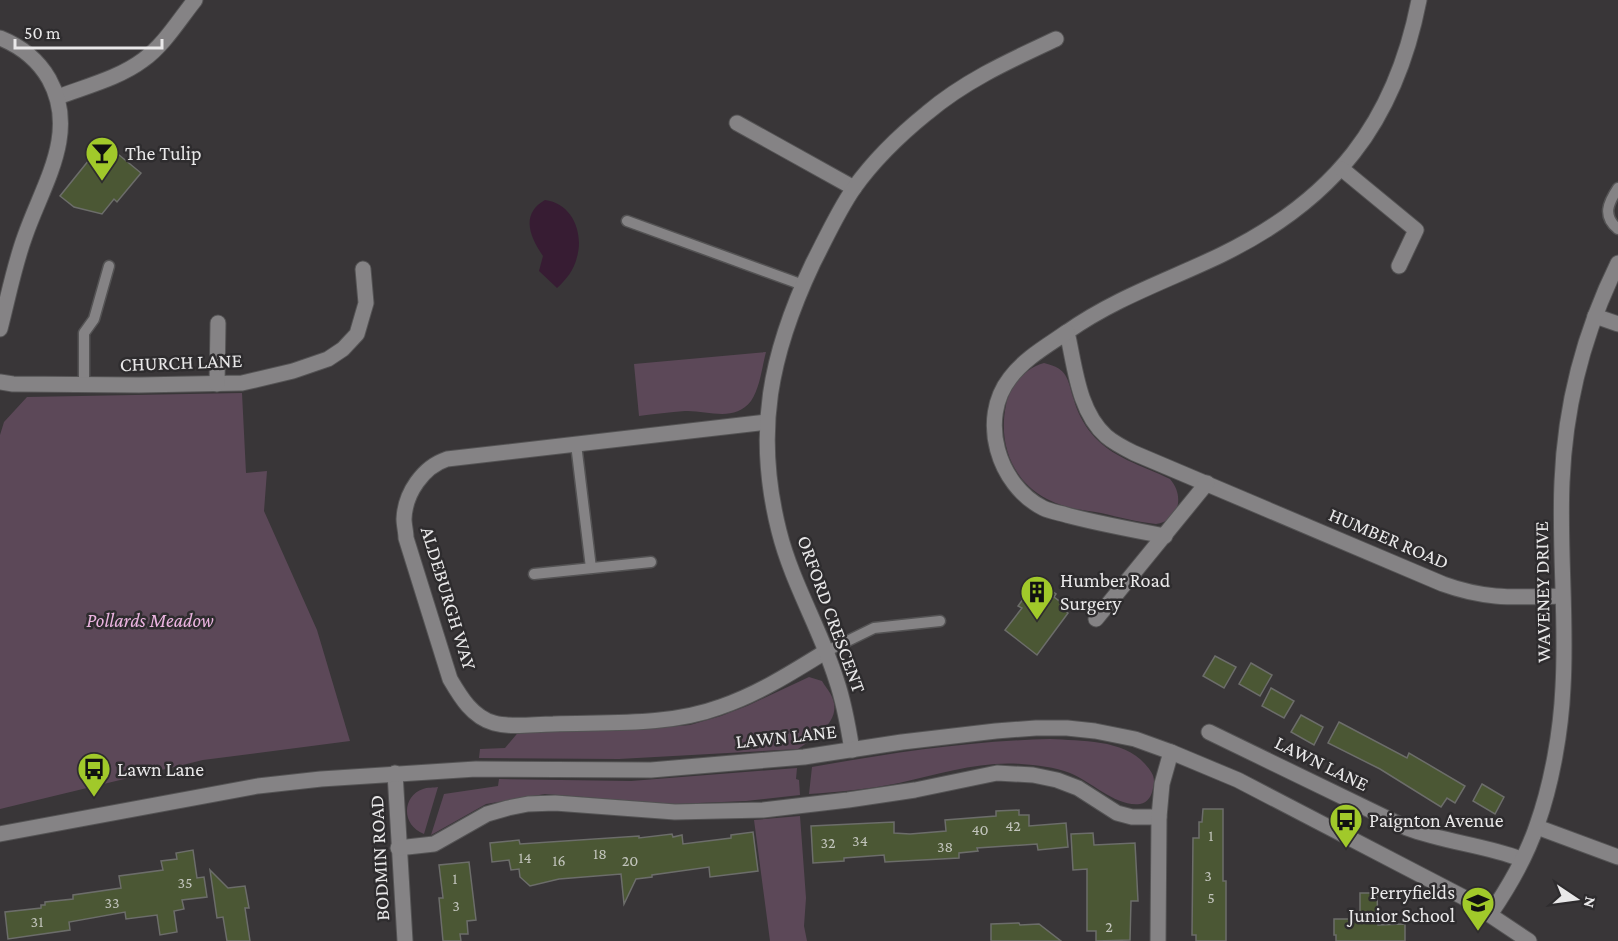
<svg xmlns="http://www.w3.org/2000/svg" width="1618" height="941" font-family="'Crimson Pro',serif">
	<style>
		.green { fill: #5c4858 }
		.water { fill: #371c33 }
		.building { fill: #4b5734; stroke: #6c6d6a; stroke-width: 1.5 }
		.lines { fill: none; stroke-linecap: round; stroke-linejoin: round }
		.service-casing { stroke: #545354; stroke-width: 13 }
		.minor-casing { stroke: #545354; stroke-width: 17 }
		.tertiary-casing { stroke: #545354; stroke-width: 17 }
		.service { stroke: #858385; stroke-width: 10 }
		.minor { stroke: #858385; stroke-width: 15 }
		.tertiary { stroke: #858385; stroke-width: 15 }
		.labels { text-anchor: middle; stroke-width: 5; stroke-linejoin: round; paint-order: stroke }
		.number-label { font-size: 16px; fill: #c2c4bc }
		.poi-label { font-size: 20px; fill: #e9e8e9; stroke: #2e2c2e; text-anchor: start }
		.street-label { font-size: 20px; fill: #e9e8e9; stroke: #2e2c2e }
		.park-label { font-size: 20px; font-style: italic; fill: #ebb4e0; stroke: #2e2c2e }
	</style>
	<rect width="100%" height="100%" fill="#393638"/>
	<g class="green">
		<path d="M766 352C762 367 760 388 751 401 734 423 707 410 685 411 670 412 654 414 639 416L634 364Z"/>
		<path d="M1044 363C1069 369 1067 379 1074 400 1077 411 1083 423 1091 433 1111 458 1142 465 1170 479 1185 496 1179 521 1156 524 1137 522 1119 517 1101 513 1083 510 1064 508 1047 499 1012 481 998 443 1006 405 1010 386 1025 368 1044 363Z"/>
		<polygon points="242,393 246,473 267,471 264,511 317,630 350,741 203,760 0,809 0,435 4,422 27,397"/>
		<path d="M809 677 822 681C825 686 830 692 832 697 843 721 814 738 798 749L619 759 479 758 480 749 505 748 521 729 656 728 690 725 721 716 747 706Z"/>
		<path d="M1050 739C1081 741 1123 739 1145 764 1152 772 1156 777 1153 788 1152 795 1148 803 1140 804 1116 807 1092 782 1070 773 1055 767 1036 765 1021 764 979 761 940 774 899 783 870 789 839 792 809 794L812 767C891 753 970 741 1050 739Z"/>
		<polygon points="797,768 796,779 799,780 800,795 746,801 675,804 545,794 486,804 431,835 444,794 498,786 499,779 631,781"/>
		<path d="M438 787 424 834C401 825 402 796 423 789 427 787 434 788 438 787Z"/>
		<polygon points="800,816 806,898 804,926 807,941 770,941 754,820"/>
	</g>
	<path class="water" d="M545 200C572 203 584 233 577 257 574 270 566 280 557 288L539 271 543 256C530 237 520 214 545 200Z"/>
	<g class="building">
		<polygon points="97,150 107,158 113,150 141,173 117,202 114,199 102,214 74,207 60,196"/>
		<polygon points="1037,580 1056,594 1054,597 1062,603 1060,606 1068,613 1037,655 1005,630 1022,608 1018,606"/>
		<polygon points="1215,656 1236,667 1224,688 1203,676"/>
		<polygon points="1251,663 1272,675 1260,696 1239,684"/>
		<polygon points="1271,688 1294,701 1284,718 1262,706"/>
		<polygon points="1301,715 1323,727 1314,745 1291,732"/>
		<polygon points="1339,722 1407,758 1409,753 1465,786 1455,803 1447,798 1441,807 1380,769 1328,743"/>
		<polygon points="1482,784 1504,797 1495,814 1473,801"/>
		<polygon points="1203,809 1223,809 1223,881 1226,881 1226,941 1196,941 1196,935 1192,935 1193,838 1199,838 1199,822 1202,822"/>
		<polygon points="1019,810 1019,815 1029,815 1029,826 1066,823 1068,847 1038,850 1037,844 977,848 978,851 959,853 959,858 885,862 884,855 844,858 844,861 813,863 811,826 894,822 894,833 910,834 946,831 945,820 996,816 996,811"/>
		<polygon points="753,832 758,871 710,877 709,867 652,875 652,877 636,879 624,904 621,874 559,879 530,886 520,877 519,869 511,870 509,860 492,862 490,843 519,840 520,844 639,836 639,838 672,834 673,837 682,835 683,844 731,838 731,835"/>
		<polygon points="1093,833 1094,845 1135,843 1138,901 1131,901 1130,940 1096,941 1096,931 1087,931 1087,869 1073,870 1071,834"/>
		<polygon points="193,850 197,878 204,877 207,897 182,900 184,909 174,911 177,932 160,935 157,915 126,919 125,912 69,922 70,930 8,939 5,912 41,908 41,905 45,905 45,902 73,899 73,895 121,888 119,876 163,870 161,861 177,859 176,853"/>
		<polygon points="469,862 476,920 467,921 468,934 460,934 461,941 443,941 439,898 443,898 439,865"/>
		<polygon points="210,870 228,888 245,886 249,908 245,908 250,941 227,941 223,917 217,918"/>
		<polygon points="1360,893 1377,893 1378,925 1405,924 1405,941 1336,941 1336,935 1334,935 1334,919 1360,919"/>
		<polygon points="1019,923 1020,925 1039,924 1061,941 991,941 991,924"/>
	</g>
	<g class="lines">
		<g class="service-casing">
			<g id="service">
				<path d="M1618 188C1608 203 1602 216 1618 229"/>
				<polyline points="627,221 803,285"/>
				<polyline points="84,385 84,333 94,319 109,266"/>
				<polyline points="576,444 591,568"/>
				<polyline points="534,574 651,562"/>
				<polyline points="825,652 874,628 940,621"/>
			</g>
		</g>
		<g class="minor-casing">
			<g id="minor">
				<path d="M1419 0C1395 123 1334 200 1221 255 1169 280 1115 298 1067 332 1075 366 1078 411 1106 436 1114 443 1124 448 1134 453L1443 584C1487 600 1516 597 1562 596"/>
				<path d="M58 97C87 86 119 78 143 60 164 45 179 20 195 0"/>
				<polyline points="737,123 854,188"/>
				<polyline points="1342,169 1416,230 1399,266"/>
				<polyline points="1595,316 1618,324"/>
				<path d="M1067 332C1047 346 1025 358 1010 378 978 419 998 485 1043 508 1051 512 1061 513 1070 516 1101 524 1133 530 1165 536"/>
				<polyline points="0,382 13,384 139,385 242,383 293,371 328,359 343,349 357,334 366,303 363,269"/>
				<polyline points="217,384 218,323"/>
				<path d="M767 422 447 459C423 467 405 493 404 519 404 525 406 532 406 538L450 679C460 696 472 717 494 723 512 728 534 724 553 724 607 722 669 726 720 707 758 694 791 673 825 652"/>
				<polyline points="1096,619 1207,483"/>
				<path d="M1209 732 1407 828C1444 842 1484 845 1521 859"/>
				<path d="M852 750C848 725 844 702 836 679 820 628 792 583 779 531 754 432 770 354 813 263 826 238 838 211 854 188 874 160 901 134 927 113 966 80 1011 60 1056 39"/>
				<polyline points="395,773 405,941"/>
				<polyline points="1537,827 1618,857"/>
				<polyline points="398,848 434,844 487,814 508,808 528,804 555,803 675,812 763,810 848,800 915,790 997,773 1033,775 1057,780 1078,788 1117,813 1132,817 1159,817"/>
				<path d="M1491 913C1508 888 1527 855 1537 825 1552 783 1561 731 1563 687 1567 619 1559 550 1562 482 1565 406 1584 332 1618 263"/>
				<polyline points="1158,941 1159,817 1162,784 1171,752"/>
			</g>
		</g>
		<g class="tertiary-casing">
			<g id="tertiary">
				<path d="M0 38C20 46 38 60 49 79 79 133 43 184 25 236 14 266 8 298 0 329"/>
				<polyline points="0,834 258,786 321,779 476,769 651,770 804,757 902,742 996,731 1036,728 1067,728 1095,731 1135,739 1171,752 1238,780 1463,897 1529,941"/>
			</g>
		</g>
		<use href="#service" class="service"/>
		<use href="#minor" class="minor"/>
		<use href="#tertiary" class="tertiary"/>
	</g>
	<defs>
		<g id="bar-pin" transform="scale(1.725)"><path d="M0 17L-7.5 6A9.5 9.5 0 1 1 7.5 6Z" fill="#a1c92a" stroke="#2e2c2e"/><path d="M-6-5H6L.8 .8V4.5H3.5V6h-7V4.5H-.8V.8Z" fill="#111"/></g>
		<g id="building-pin" transform="scale(1.725)"><path d="M0 17L-7.5 6A9.5 9.5 0 1 1 7.5 6Z" fill="#a1c92a" stroke="#2e2c2e"/><path d="M-4-6H4V6H1V3H-1V6H-4ZM-2.5-4.3h1.7v1.8h-1.7ZM.8-4.3h1.7v1.8H.8ZM-2.5-1h1.7V.8h-1.7ZM.8-1h1.7V.8H.8Z" fill="#111"/></g>
		<g id="bus-pin" transform="scale(1.725)"><path d="M0 17L-7.5 6A9.5 9.5 0 1 1 7.5 6Z" fill="#a1c92a" stroke="#2e2c2e"/><path d="M-5-6H5V4H4V6H2V4H-2V6H-4V4H-5ZM-3.5-4V0h7V-4ZM-3.5 1.2v1.5H-2V1.2ZM2 1.2v1.5H3.5V1.2Z" fill="#111"/></g>
		<g id="school-pin" transform="scale(1.725)"><path d="M0 17L-7.5 6A9.5 9.5 0 1 1 7.5 6Z" fill="#a1c92a" stroke="#2e2c2e"/><path d="M0-5L7-2L0 1L-7-2ZM-4 1L0 2.5L4 1V4Q0 6-4 4Z" fill="#111"/></g>
	</defs>
	<g fill-rule="evenodd">
		<use href="#bar-pin" x="102" y="153"/>
		<use href="#building-pin" x="1037" y="592"/>
		<use href="#bus-pin" x="94" y="769"/>
		<use href="#bus-pin" x="1346" y="820"/>
		<use href="#school-pin" x="1478" y="903"/>
	</g>
	<g class="labels">
		<g class="number-label">
			<text x="1013" y="831">42</text>
			<text x="980" y="835">40</text>
			<text x="1211" y="841">1</text>
			<text x="860" y="846">34</text>
			<text x="828" y="848">32</text>
			<text x="945" y="852">38</text>
			<text x="600" y="859">18</text>
			<text x="525" y="863">14</text>
			<text x="559" y="866">16</text>
			<text x="630" y="866">20</text>
			<text x="1208" y="881">3</text>
			<text x="455" y="884">1</text>
			<text x="185" y="888">35</text>
			<text x="1211" y="903">5</text>
			<text x="112" y="908">33</text>
			<text x="456" y="911">3</text>
			<text x="37" y="927">31</text>
			<text x="1109" y="932">2</text>
		</g>
		<g class="poi-label">
			<text x="125" y="160">The Tulip</text>
			<text x="1060" y="587">Humber Road<tspan x="1060" dy="23">Surgery</tspan></text>
			<text x="117" y="776">Lawn Lane</text>
			<text x="1369" y="827">Paignton Avenue</text>
			<text x="1455" y="899" text-anchor="end">Perryfields<tspan x="1455" dy="23">Junior School</tspan></text>
		</g>
		<g class="street-label">
			<text transform="translate(181 362) rotate(-2)" y="7">CHURCH LANE</text>
			<text transform="translate(1389 538) rotate(23)" y="7">HUMBER ROAD</text>
			<text transform="translate(1542 592) rotate(-91)" y="7">WAVENEY DRIVE</text>
			<text transform="translate(449 598) rotate(73)" y="7">ALDEBURGH WAY</text>
			<text transform="translate(832 614) rotate(70)" y="7">ORFORD CRESCENT</text>
			<text transform="translate(786 736) rotate(-6)" y="7">LAWN LANE</text>
			<text transform="translate(1322 763) rotate(26)" y="7">LAWN LANE</text>
			<text transform="translate(379 858) rotate(-93)" y="7">BODMIN ROAD</text>
		</g>
		<g class="park-label">
			<text x="150" y="627">Pollards Meadow</text>
		</g>
	</g>
	<g transform="translate(1576 899) rotate(103)" stroke="#2e2c2e" stroke-width="4.5" paint-order="stroke">
	<path d="M0-4.5L10 22L0 15L-10 22Z" fill="#e9e8e9"/>
	<text y="-9" font-size="16" font-weight="bold" text-anchor="middle" fill="#e9e8e9">N</text>
	</g>
	<path d="M15 39v9h147v-9" fill="none" stroke="#e9e8e9" stroke-width="3"/>
	<text x="24" y="39" font-size="18" fill="#e9e8e9" stroke="#2e2c2e" stroke-width="4.5" paint-order="stroke">50 m</text>
</svg>
